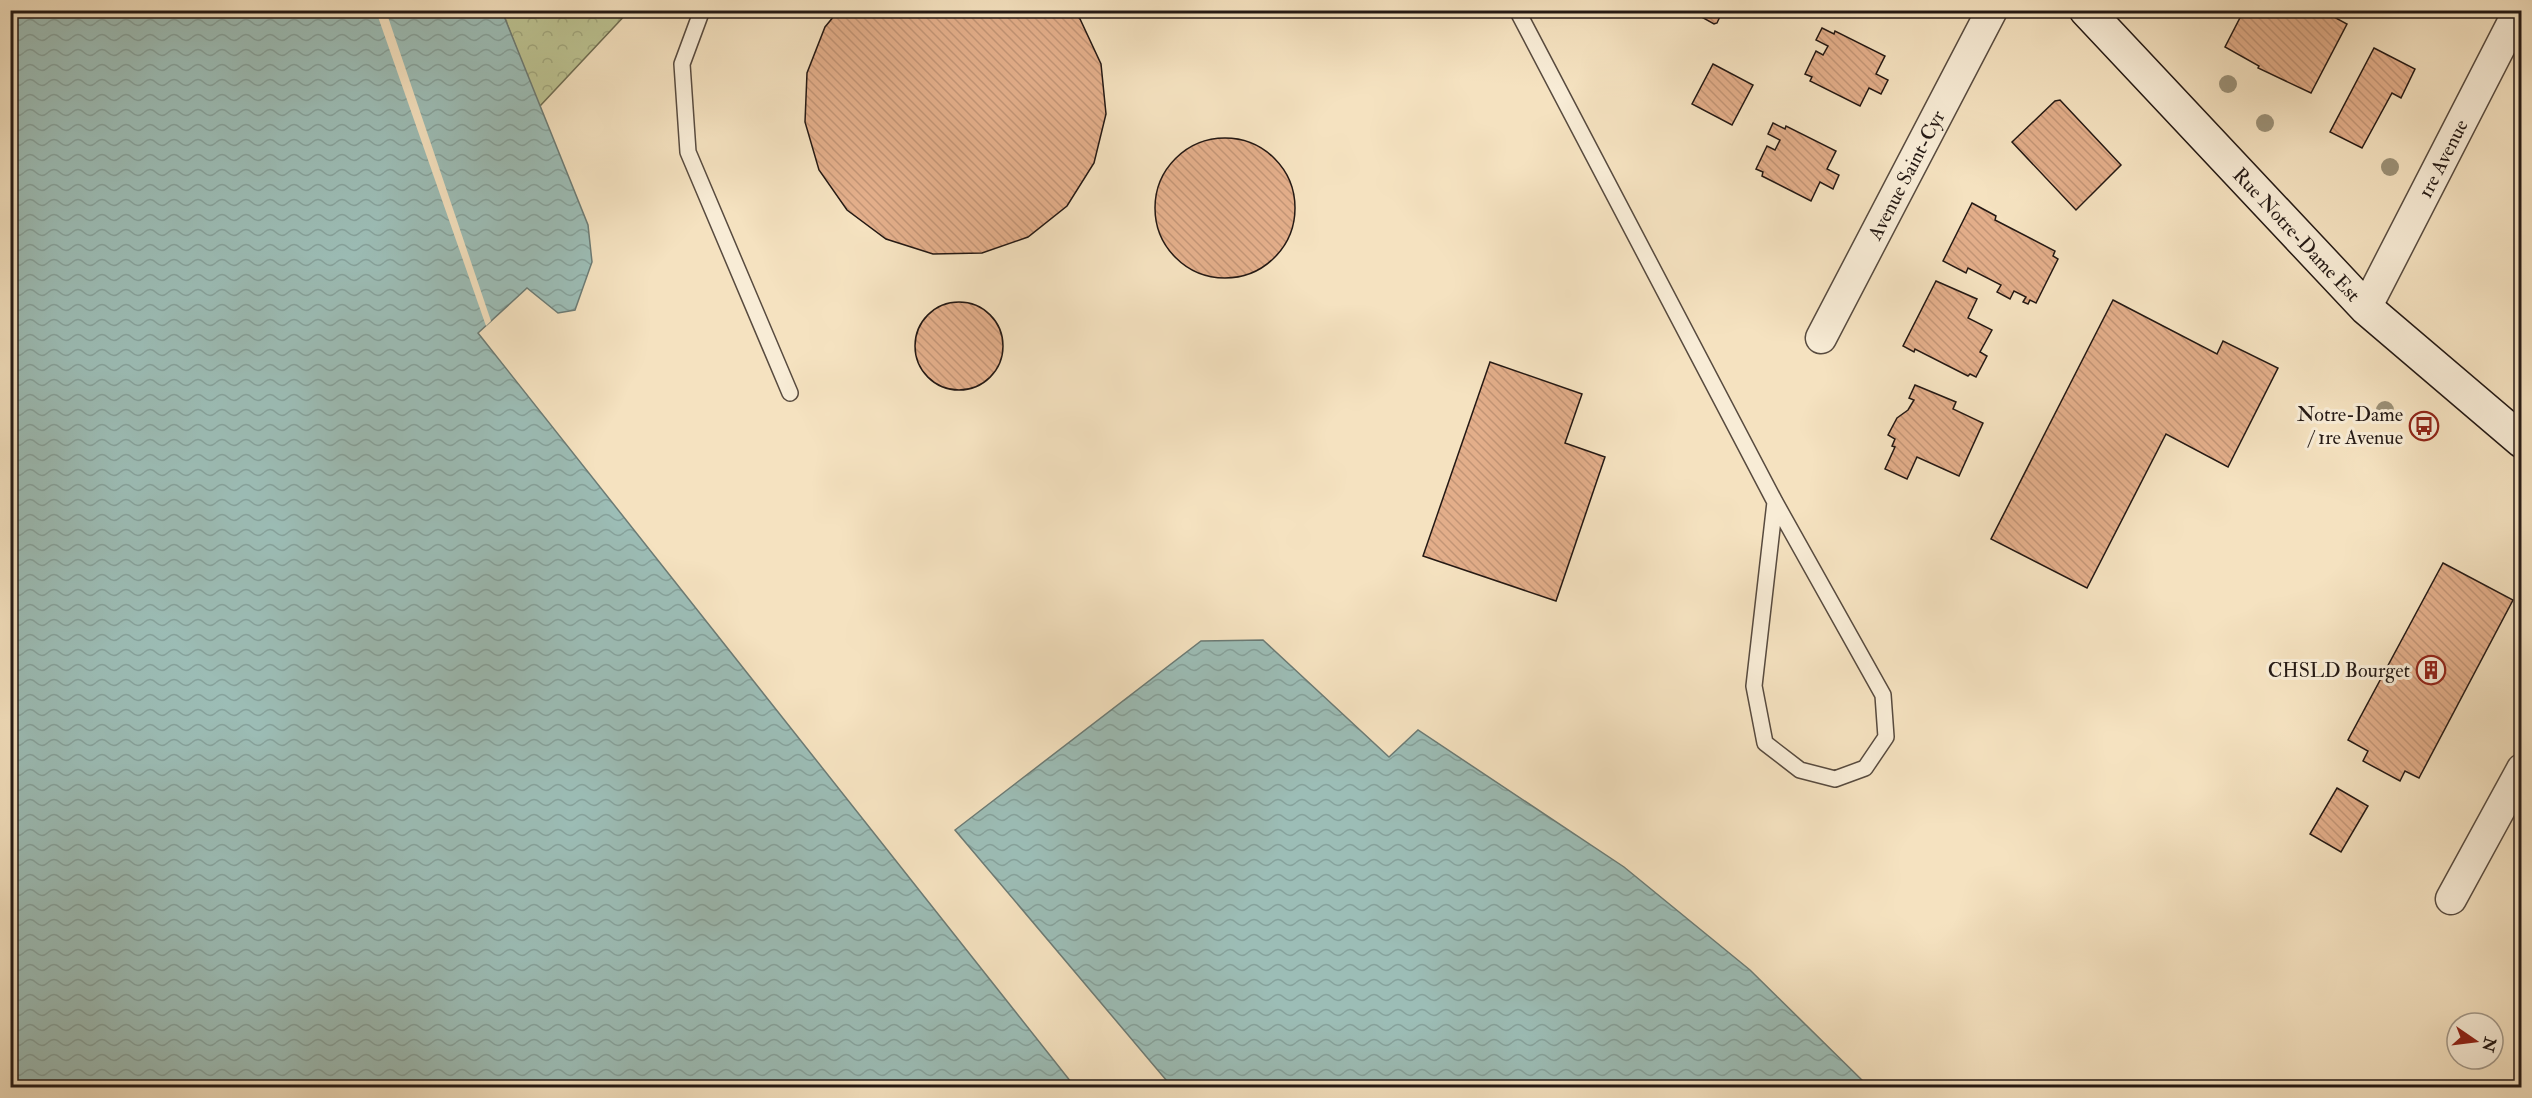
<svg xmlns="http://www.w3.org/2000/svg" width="2532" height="1098" font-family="'IM FELL Double Pica',serif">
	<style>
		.park { fill: url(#park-crowns); stroke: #706e53; stroke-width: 1.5 }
		.water { fill: url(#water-waves); stroke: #6c7b75; stroke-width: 1.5 }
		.pier { fill: #f5e2c0 }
		.building { fill: url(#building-back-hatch); stroke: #241914; stroke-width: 1.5 }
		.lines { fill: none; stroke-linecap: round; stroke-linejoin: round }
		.service-casing { stroke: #584b3f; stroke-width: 18 }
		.minor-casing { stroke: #584b3f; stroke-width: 33 }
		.secondary-casing { stroke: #241914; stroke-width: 36 }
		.service { stroke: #f8ecd6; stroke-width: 15 }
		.minor { stroke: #f8ecd6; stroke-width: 30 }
		.secondary { stroke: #f8ecd6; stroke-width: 33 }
		.tree { fill: #9b9076 }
		.labels { text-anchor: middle; stroke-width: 6; stroke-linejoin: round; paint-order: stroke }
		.street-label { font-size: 20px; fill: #241914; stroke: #f8ecd6 }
		.poi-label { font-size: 20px; fill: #241914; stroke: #f8ecd6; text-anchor: end }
	</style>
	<defs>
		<pattern id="park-crowns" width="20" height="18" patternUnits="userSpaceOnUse" patternTransform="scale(1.5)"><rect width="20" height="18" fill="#bcc392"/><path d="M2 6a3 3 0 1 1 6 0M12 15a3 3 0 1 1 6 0" fill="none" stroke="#a1a77d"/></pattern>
		<pattern id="water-waves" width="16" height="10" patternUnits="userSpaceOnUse" patternTransform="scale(1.5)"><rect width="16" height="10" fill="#9cbdb6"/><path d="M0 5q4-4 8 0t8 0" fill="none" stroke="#86a29c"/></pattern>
		<pattern id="building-back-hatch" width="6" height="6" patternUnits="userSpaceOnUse" patternTransform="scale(1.5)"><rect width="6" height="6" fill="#e3ae8a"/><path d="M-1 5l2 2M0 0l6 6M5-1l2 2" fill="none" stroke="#c39576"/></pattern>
	</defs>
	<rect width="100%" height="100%" fill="#f5e2c0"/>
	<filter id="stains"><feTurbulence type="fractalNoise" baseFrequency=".00333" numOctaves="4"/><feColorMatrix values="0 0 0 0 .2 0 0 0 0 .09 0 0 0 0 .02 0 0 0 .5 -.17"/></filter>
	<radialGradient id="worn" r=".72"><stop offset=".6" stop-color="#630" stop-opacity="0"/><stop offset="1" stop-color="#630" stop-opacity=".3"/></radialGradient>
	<polygon class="park" points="502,11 629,11 539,107"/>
	<g class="water">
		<polygon points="10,11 502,11 588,225 592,262 575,310 558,313 527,288 478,333 1075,1087 11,1087"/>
		<polygon points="1263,640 1389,757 1418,730 1624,867 1750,970 1869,1087 1172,1087 955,830 1201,641"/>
	</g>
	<polygon class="pier" points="376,11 386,11 491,321 486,326"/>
	<g class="building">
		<polygon points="839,10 1072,10 1080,19 1101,64 1106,114 1094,163 1067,206 1028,237 982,253 933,254 886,239 847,210 819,170 805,122 807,73 825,27"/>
		<polygon points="1689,10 1723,10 1717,23 1714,24"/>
		<polygon points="2244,10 2335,10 2332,16 2347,24 2311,93 2258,68 2259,66 2225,47"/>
		<polygon points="1822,28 1834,34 1835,31 1885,56 1876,74 1888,80 1881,94 1869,88 1860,106 1810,81 1812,77 1805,74 1816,51 1823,55 1828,46 1816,40"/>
		<polygon points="2374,48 2415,69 2401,98 2392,93 2362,148 2330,132"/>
		<polygon points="1713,64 1753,85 1732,125 1692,104"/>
		<polygon points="2060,100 2121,165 2076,210 2012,142 2055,101"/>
		<polygon points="1773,123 1785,129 1786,126 1836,151 1827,169 1839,175 1833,189 1820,182 1811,201 1762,176 1763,172 1756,169 1767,146 1775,150 1780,140 1768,134"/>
		<circle cx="1225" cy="208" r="70"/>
		<polygon points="1972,203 1996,216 1995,220 2055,251 2053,256 2058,259 2036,303 2030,300 2028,304 2023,302 2026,297 2014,291 2010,299 1997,292 2001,285 1968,268 1966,273 1943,261"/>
		<polygon points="1936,281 1977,299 1968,318 1992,330 1980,352 1987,356 1976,377 1970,374 1968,376 1915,349 1914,352 1903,346"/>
		<polygon points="2113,300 2217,354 2223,341 2278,368 2228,467 2166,434 2087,588 1991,539"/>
		<circle cx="959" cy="346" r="44"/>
		<polygon points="1490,362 1582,394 1565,443 1605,457 1556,601 1423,556"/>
		<polygon points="1915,385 1956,402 1953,409 1983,423 1959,476 1917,457 1907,479 1885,469 1895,447 1892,446 1895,439 1888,435 1897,418 1908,410 1914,400 1909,398"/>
		<polygon points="2443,563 2513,600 2419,778 2405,771 2400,781 2363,761 2368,751 2348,740"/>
		<polygon points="2337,788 2368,806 2341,852 2310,834"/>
	</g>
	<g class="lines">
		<g class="service-casing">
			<g id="service">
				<polyline points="702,10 682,64 688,152 790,393"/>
				<polyline points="1517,10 1775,502 1883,695 1886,737 1865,768 1835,779 1800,770 1765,743 1754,686 1775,502"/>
			</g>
		</g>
		<g class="minor-casing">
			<g id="minor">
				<path id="s1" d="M2366 308 2519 10"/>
				<path id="s2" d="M1821 338 1992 10"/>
				<polyline points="2451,899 2522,769"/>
			</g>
		</g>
		<g class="secondary-casing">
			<g id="secondary">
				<path id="s3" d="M2086 10 2366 308 2522 441"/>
			</g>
		</g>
		<use href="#service" class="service"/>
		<use href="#minor" class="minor"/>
		<use href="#secondary" class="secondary"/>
	</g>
	<g class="tree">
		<circle cx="2228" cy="84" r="9"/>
		<circle cx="2265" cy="123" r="9"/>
		<circle cx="2390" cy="167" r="9"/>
		<circle cx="2385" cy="410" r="9"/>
	</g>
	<defs>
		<g id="bus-ring" transform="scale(1.5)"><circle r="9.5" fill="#f8ecd6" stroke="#8f2418" stroke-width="1.5"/><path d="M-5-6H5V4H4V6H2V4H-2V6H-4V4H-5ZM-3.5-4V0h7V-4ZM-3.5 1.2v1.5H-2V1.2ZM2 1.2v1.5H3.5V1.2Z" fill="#8f2418"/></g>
		<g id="building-ring" transform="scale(1.5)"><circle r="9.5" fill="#f8ecd6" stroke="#8f2418" stroke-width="1.5"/><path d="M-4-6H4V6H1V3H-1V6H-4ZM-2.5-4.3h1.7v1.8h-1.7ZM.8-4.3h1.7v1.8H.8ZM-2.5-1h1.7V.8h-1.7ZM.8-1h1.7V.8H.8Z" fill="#8f2418"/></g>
	</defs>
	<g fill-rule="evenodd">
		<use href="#bus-ring" x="2424" y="426"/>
		<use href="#building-ring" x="2431" y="670"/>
	</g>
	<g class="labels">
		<g class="street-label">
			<text dy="7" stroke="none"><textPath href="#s1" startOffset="168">1re Avenue</textPath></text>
			<text dy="7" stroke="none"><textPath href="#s2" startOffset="184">Avenue Saint-Cyr</textPath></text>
			<text dy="7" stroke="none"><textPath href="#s3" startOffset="308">Rue Notre-Dame Est</textPath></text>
		</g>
		<g class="poi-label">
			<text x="2403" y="421">Notre-Dame<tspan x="2403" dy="23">/ 1re Avenue</tspan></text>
			<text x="2410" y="677">CHSLD Bourget</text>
		</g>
	</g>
	<rect width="2532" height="1098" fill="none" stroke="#f5e2c0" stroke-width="36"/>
	<rect x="12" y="12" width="2508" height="1074" fill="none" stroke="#241914" stroke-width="3"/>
	<rect x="18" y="18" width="2496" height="1062" fill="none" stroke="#241914" stroke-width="1.5"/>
	<g transform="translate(2475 1041) rotate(104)"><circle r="28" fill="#f8ecd6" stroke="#a39888" stroke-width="1.5"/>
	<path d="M0-4.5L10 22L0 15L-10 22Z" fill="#8f2418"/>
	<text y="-9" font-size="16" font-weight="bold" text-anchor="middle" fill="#241914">N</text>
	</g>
	<rect width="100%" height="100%" filter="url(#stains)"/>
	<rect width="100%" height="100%" fill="url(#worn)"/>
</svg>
